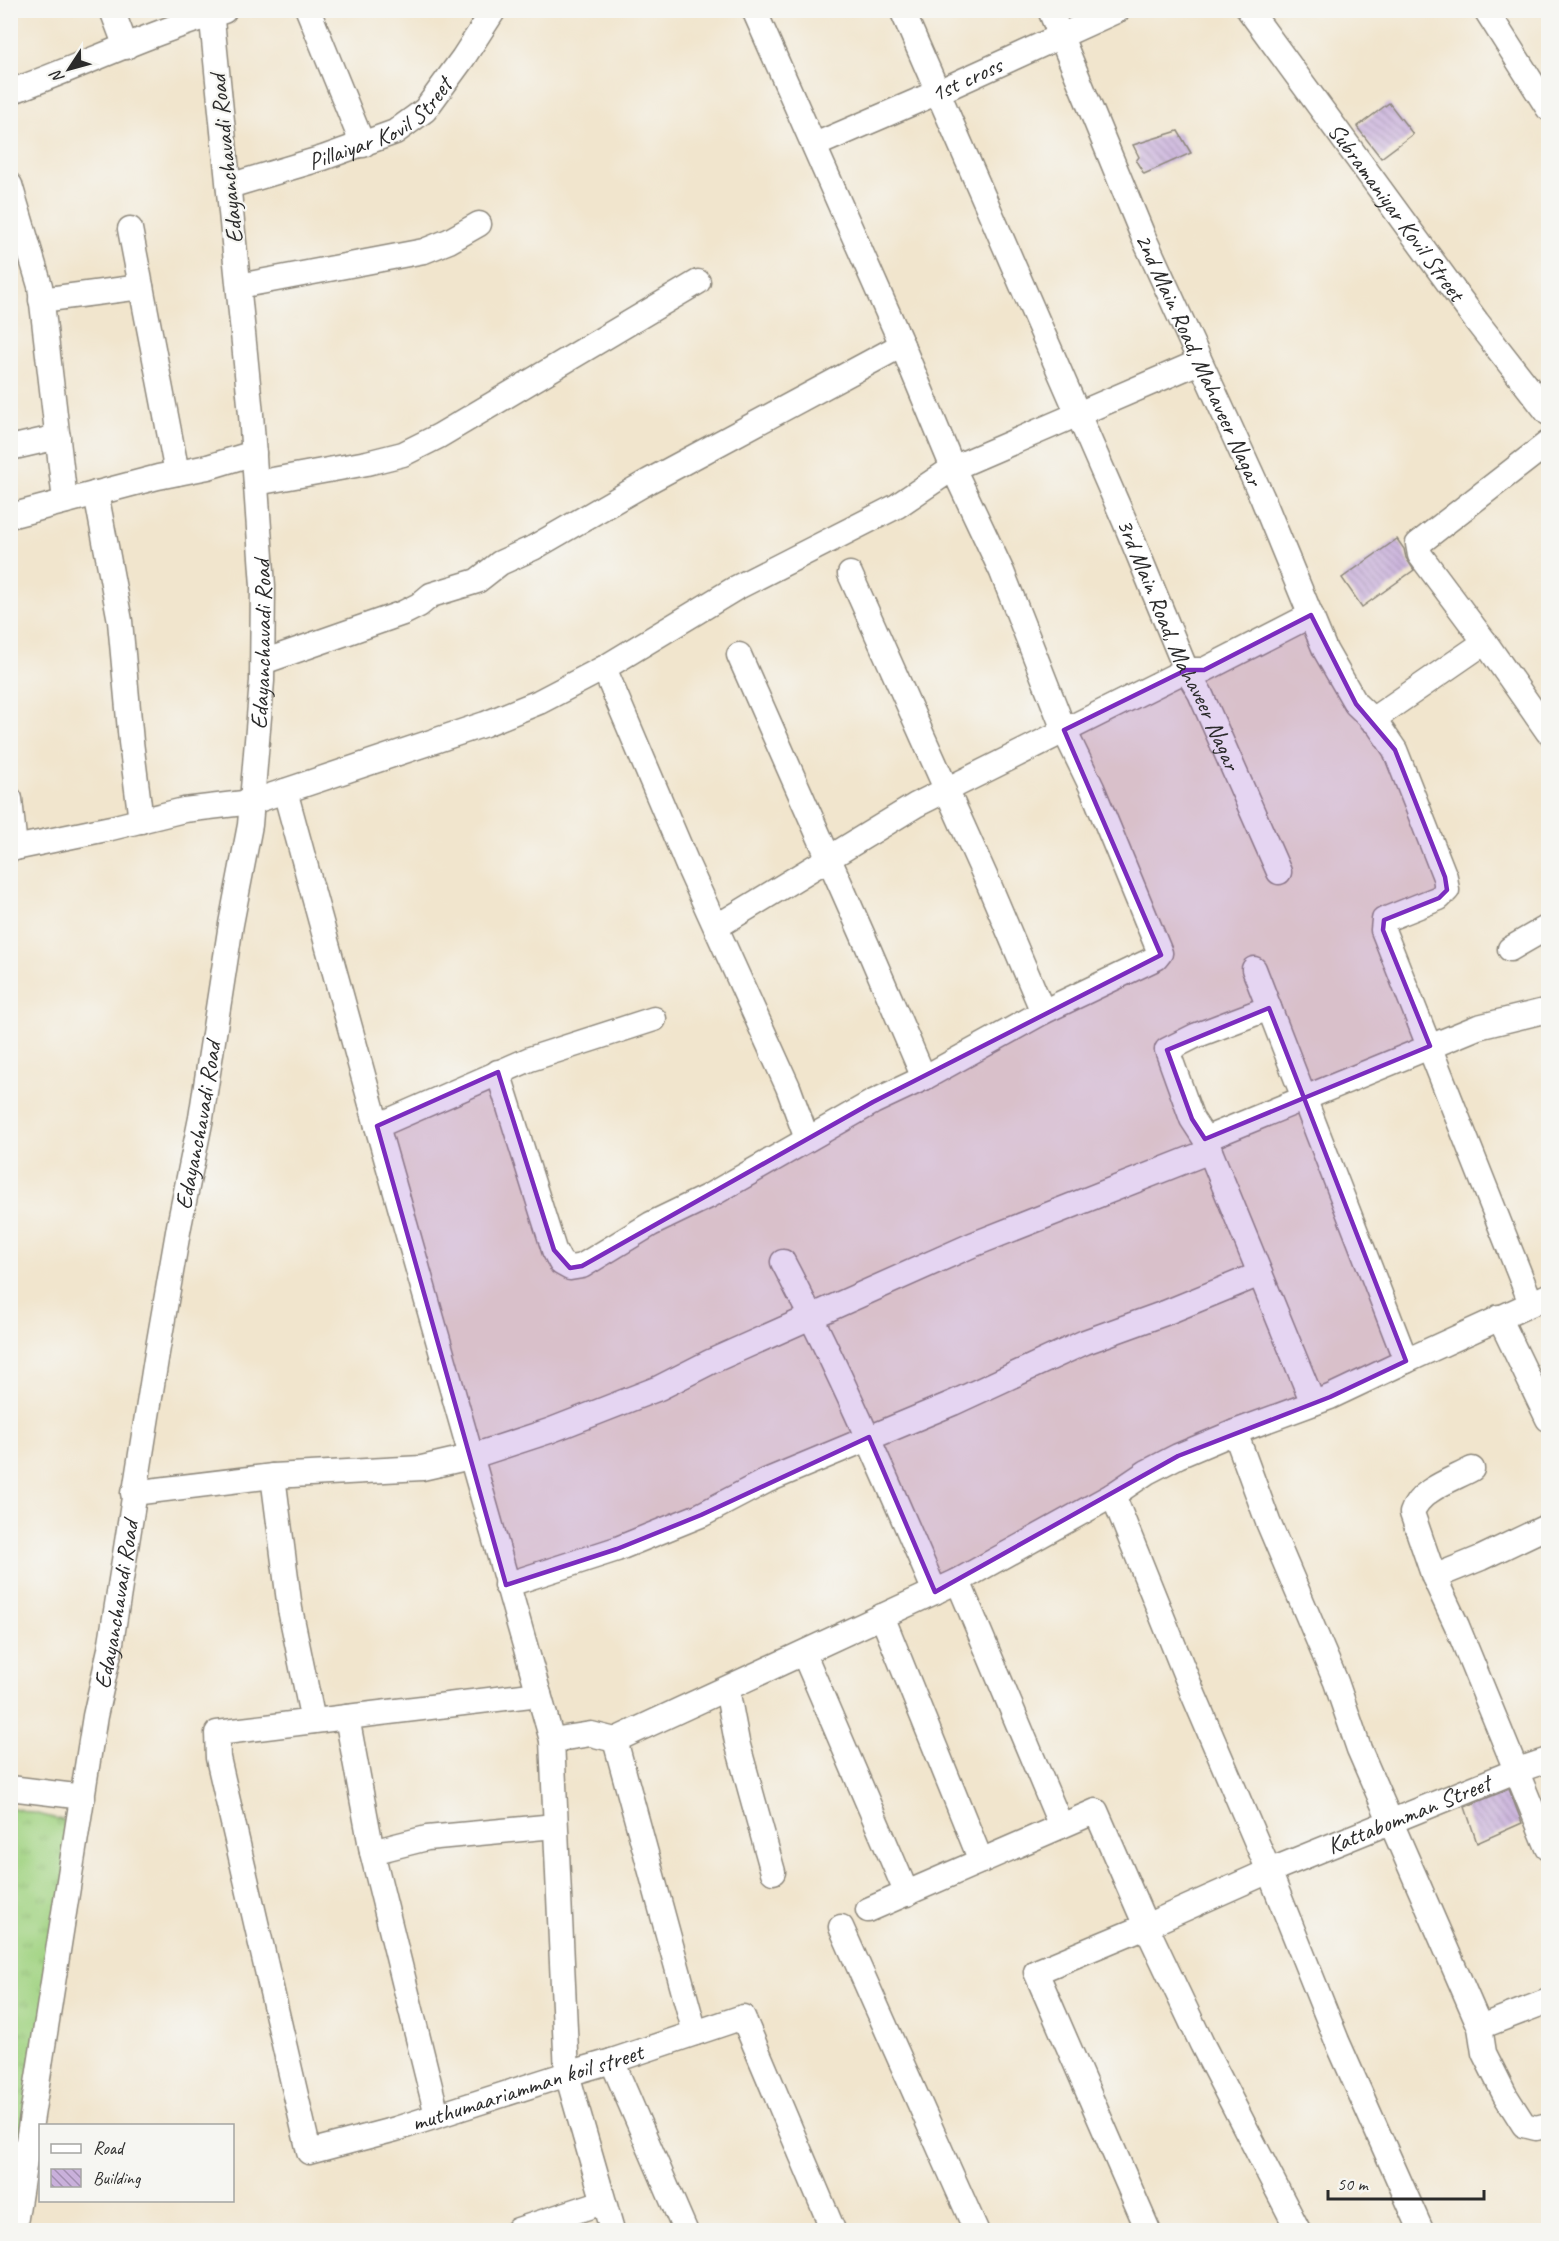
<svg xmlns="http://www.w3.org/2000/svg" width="1559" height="2241" font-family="Caveat,sans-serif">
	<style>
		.grass { fill: url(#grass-tufts); stroke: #667f56; stroke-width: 1.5 }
		.building { fill: url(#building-back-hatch) }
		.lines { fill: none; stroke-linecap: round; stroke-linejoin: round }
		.minor-casing { stroke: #8e887c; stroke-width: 27 }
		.minor { stroke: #fff; stroke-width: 24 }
		.marked { fill: #7b2cbf; fill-opacity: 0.2; stroke: #7b2cbf; stroke-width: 4.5; stroke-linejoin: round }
		.labels { text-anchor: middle; stroke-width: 4.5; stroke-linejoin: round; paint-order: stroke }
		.street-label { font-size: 24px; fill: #2b2b2b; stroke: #f6f6f2 }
	</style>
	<defs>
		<pattern id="grass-tufts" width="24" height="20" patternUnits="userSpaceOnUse" patternTransform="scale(1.5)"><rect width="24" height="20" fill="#a1d382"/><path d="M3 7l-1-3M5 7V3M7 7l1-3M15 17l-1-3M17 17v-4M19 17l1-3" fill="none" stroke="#8bb570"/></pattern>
		<pattern id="building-back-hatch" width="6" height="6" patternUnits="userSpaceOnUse" patternTransform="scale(1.5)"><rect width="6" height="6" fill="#c9b0db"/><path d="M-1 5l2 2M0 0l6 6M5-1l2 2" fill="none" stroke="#a38fb2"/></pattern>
	</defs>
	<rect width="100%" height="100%" fill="#f6f6f2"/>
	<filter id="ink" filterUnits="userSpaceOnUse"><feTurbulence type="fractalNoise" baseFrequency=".0167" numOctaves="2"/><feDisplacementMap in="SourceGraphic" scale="12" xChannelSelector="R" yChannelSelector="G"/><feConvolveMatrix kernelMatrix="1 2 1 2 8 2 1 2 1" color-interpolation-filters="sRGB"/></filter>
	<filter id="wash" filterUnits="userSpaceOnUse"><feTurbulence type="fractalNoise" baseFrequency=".008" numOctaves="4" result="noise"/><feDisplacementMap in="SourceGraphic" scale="24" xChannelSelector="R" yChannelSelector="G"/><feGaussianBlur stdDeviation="1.35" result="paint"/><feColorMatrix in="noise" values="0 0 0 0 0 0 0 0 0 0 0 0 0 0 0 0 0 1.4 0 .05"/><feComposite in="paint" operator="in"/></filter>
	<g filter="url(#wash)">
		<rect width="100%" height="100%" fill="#f1e5cd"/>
		<polygon class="grass" points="10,1807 78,1824 10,2230"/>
		<g id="blocks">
			<g class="building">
				<polygon points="1389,103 1413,134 1381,158 1357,127"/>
				<polygon points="1178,131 1191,153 1144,174 1136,161 1139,157 1133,145"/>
				<polygon points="1397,539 1404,549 1406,558 1414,570 1362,607 1342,578"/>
				<polygon points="1509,1789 1522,1823 1477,1843 1465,1807"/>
			</g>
		</g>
	</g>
	<g filter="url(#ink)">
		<use href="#blocks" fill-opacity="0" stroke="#8e887c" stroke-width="1.5"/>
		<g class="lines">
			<g class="minor-casing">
				<g id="minor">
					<polyline points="112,10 126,47"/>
					<polyline points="308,10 363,145"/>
					<polyline points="754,10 902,345 953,468 1199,362"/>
					<path id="s1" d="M902 10 1125 522 1186 670 1200 693 1279 872"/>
					<path id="s2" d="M1050 10 1143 236 1262 497 1325 650 1356 704 1378 725 1395 750 1445 877 1447 890 1439 898 1384 920 1383 930 1531 1303"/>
					<path id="s3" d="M1249 10 1477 322 1548 413"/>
					<polyline points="1486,10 1548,108"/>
					<path d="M10 92C82 66 151 32 224 11"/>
					<path id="s4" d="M815 145 938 92 1118 10"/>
					<polyline points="10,185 40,286 65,501"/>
					<path id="s5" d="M229 186 323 158 395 132 425 110 463 58 494 10"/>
					<polyline points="130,229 177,473"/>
					<polyline points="239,286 424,251 449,241 479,224"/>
					<polyline points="41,300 141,287"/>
					<polyline points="1548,443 1418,544 1420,555 1485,642 1548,732"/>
					<polyline points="10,448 58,437"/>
					<polyline points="256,483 367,463 403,454 439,436 698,282"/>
					<polyline points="96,493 120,621 131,742 141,821"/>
					<polyline points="10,516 158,477 208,467 254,453"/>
					<polyline points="850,574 990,887 1043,1012"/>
					<polyline points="739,655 867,945 924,1078"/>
					<polyline points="263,662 403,613 419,605 431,595 477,581 500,563 533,548 649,481 902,345"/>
					<polyline points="604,668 688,866 788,1087 807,1139"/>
					<polyline points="1372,720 1485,642"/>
					<polyline points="285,791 377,1126"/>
					<polyline points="10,799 15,848"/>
					<polyline points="10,849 111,828 184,810 252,802 485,724 539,702 604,668 736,588 897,506 953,468 1002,572 1064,730 1092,788 1160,953 1156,958 1043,1012 924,1078 873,1102 709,1196 651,1224 582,1266 570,1268 561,1263 554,1250 498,1072"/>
					<polyline points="716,927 916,805 1186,670 1204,670 1311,615"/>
					<polyline points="1510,949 1548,927"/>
					<polyline points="1269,1008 1195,1036 1167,1050 1192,1119 1205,1139 1313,1403"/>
					<polyline points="1205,1139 1478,1027 1548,1010"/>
					<path d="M783 1262C839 1369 887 1480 935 1592"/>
					<polyline points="1499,1317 1548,1419"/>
					<polyline points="1406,1361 1548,1296"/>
					<polyline points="1235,1432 1268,1522 1336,1682 1359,1749 1480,2027 1484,2053 1505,2095 1524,2125 1536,2128 1548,2125"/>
					<path d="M1472 1469C1452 1480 1419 1490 1412 1513L1434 1577 1457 1626 1548 1848"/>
					<polyline points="273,1476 290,1609 313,1721"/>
					<polyline points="133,1493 273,1476 422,1468 470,1457 549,1431 659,1388 710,1362 972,1245 1210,1151"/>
					<polyline points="1113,1495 1194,1696 1269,1871 1337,2041 1421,2230"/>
					<polyline points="1434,1577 1481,1558 1548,1526"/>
					<polyline points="958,1581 1061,1826"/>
					<polyline points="506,1585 617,1549 701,1515 766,1481 953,1403 1085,1342 1165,1313 1260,1274"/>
					<polyline points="882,1616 981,1861"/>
					<polyline points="804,1654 907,1894"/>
					<polyline points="727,1689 737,1742 773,1872"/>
					<path id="s6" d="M347 1717 217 1733 218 1758 309 2152 396 2129 567 2074 612 2061 743 2017 833 2230"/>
					<polyline points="552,1740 591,1734 615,1740"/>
					<polyline points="10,1788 83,1797"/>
					<polyline points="372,1852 427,1838 555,1826"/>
					<polyline points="868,1910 1096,1811 1146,1926 1202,2044 1298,2230"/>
					<polyline points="841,1927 976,2230"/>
					<polyline points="1480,2027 1548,2001"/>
					<polyline points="695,2033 615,1740 958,1581 1113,1495 1147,1472 1178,1456 1235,1432 1330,1397 1406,1361 1254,969"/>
					<polyline points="612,2061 685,2230"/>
					<polyline points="437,2115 372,1852 347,1717 539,1694"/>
					<path id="s7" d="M14 2230 95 1716 110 1649 157 1353 179 1226 201 1118 231 924 250 825 262 681 263 586 251 414 211 10"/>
					<polyline points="518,2230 603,2202"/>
					<polyline points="612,2230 567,2074 552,1740 377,1126 530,1059 654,1019"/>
					<path id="s8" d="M1148 2230 1036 1972 1146 1926 1269 1871 1518 1770 1548 1760"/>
				</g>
			</g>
			<use href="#minor" class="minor"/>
		</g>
	</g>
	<path class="marked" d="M1311 615 1356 704 1395 750 1445 877 1447 890 1439 898 1384 920 1383 930 1430 1046 1304 1098 1269 1008 1167 1050 1192 1119 1205 1139 1304 1098 1406 1361 1330 1397 1178 1456 935 1592 869 1437 701 1515 617 1549 506 1585 377 1126 498 1072 554 1250 570 1268 582 1266 873 1102 1161 955 1064 730 1186 670H1204Z"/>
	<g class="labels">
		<g class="street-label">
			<text dy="8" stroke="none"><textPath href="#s4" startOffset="165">1st cross</textPath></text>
			<text dy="8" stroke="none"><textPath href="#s5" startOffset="166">Pillaiyar Kovil Street</textPath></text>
			<text transform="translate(226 159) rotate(-96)" y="8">Edayanchavadi Road</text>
			<text dy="8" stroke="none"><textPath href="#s3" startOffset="250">Subramaniyar Kovil Street</textPath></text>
			<text dy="8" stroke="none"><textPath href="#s2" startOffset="380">2nd Main Road, Mahaveer Nagar</textPath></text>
			<text dy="8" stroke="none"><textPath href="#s7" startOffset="1606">Edayanchavadi Road</textPath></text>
			<text dy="8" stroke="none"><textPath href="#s1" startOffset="692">3rd Main Road, Mahaveer Nagar</textPath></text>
			<text dy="8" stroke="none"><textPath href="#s7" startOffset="1120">Edayanchavadi Road</textPath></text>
			<text dy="8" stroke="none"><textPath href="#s7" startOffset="634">Edayanchavadi Road</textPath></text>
			<text dy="8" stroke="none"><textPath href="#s8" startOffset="686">Kattabomman Street</textPath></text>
			<text dy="8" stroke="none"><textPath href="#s6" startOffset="788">muthumaariamman koil street</textPath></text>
		</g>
	</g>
	<rect width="1559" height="2241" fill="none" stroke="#f6f6f2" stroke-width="36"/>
	<rect x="39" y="2124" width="195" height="78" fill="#f6f6f2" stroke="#a5a5a2" stroke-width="1.5"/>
	<rect x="51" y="2144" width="30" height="9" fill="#ffffff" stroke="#a5a5a2" stroke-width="1.5"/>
	<text x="93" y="2154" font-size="18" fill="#2b2b2b">Road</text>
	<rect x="51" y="2169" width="30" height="18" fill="url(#building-back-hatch)" stroke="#a5a5a2" stroke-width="1.5"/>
	<text x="93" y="2184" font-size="18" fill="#2b2b2b">Building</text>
	<g transform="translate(69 69) rotate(234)" stroke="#f6f6f2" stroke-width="4.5" paint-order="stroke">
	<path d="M0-4.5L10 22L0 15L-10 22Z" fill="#2b2b2b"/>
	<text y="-9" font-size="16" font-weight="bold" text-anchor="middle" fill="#2b2b2b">N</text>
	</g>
	<path d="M1328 2190v9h156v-9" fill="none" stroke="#2b2b2b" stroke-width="3"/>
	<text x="1337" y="2190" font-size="18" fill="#2b2b2b" stroke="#f6f6f2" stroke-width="4.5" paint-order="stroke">50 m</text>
</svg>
